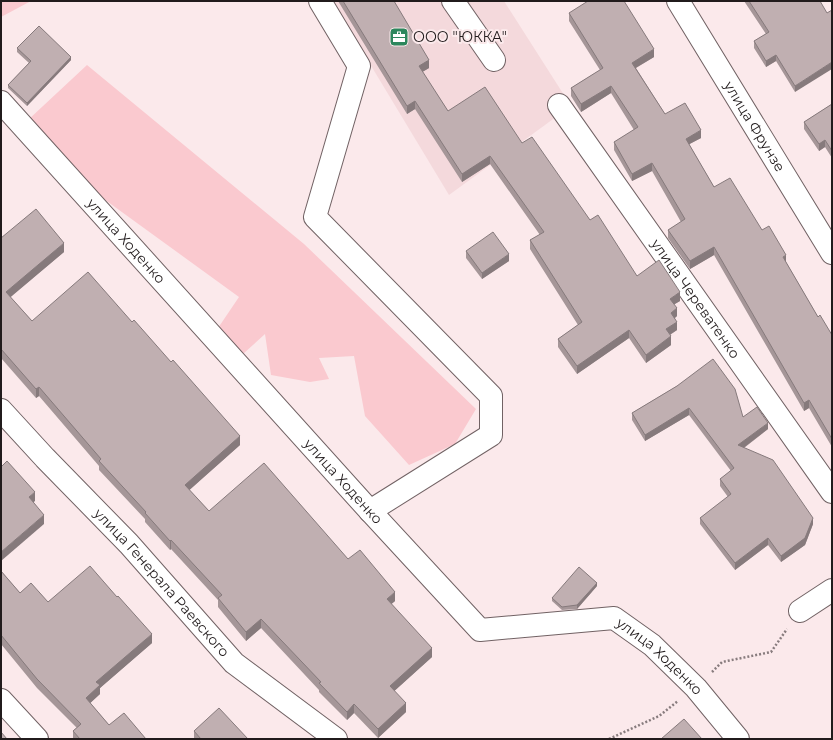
<svg xmlns="http://www.w3.org/2000/svg" width="833" height="740" font-family="Montserrat,sans-serif">
	<style>
		.built { fill: #f4d9dc }
		.green { fill: #fac9cf }
		.lines { fill: none; stroke-linecap: round; stroke-linejoin: round }
		.minor-casing { stroke: #716264; stroke-width: 24 }
		.path { stroke: #887c7e; stroke-width: 2.5; stroke-dasharray: 2 2; stroke-linecap: butt }
		.minor { stroke: #fff; stroke-width: 22 }
		.wall { fill: #a59698 }
		.shaded-wall { fill: #867a7c }
		.building { fill: #c0afb1; stroke: #867a7c }
		.labels { text-anchor: middle; stroke-width: 4; stroke-linejoin: round; paint-order: stroke }
		.poi-label { font-size: 14px; fill: #211b1c; stroke: #fbe9eb; text-anchor: start }
		.street-label { font-size: 14px; fill: #211b1c; stroke: #fbe9eb }
	</style>
	<rect width="100%" height="100%" fill="#fbe9eb"/>
	<polygon class="built" points="332,1 504,1 571,106 449,195"/>
	<g class="green">
		<polygon points="1,1 31,1 1,17"/>
		<polygon points="87,65 304,244 476,409 455,444 409,465 365,416 354,356 319,358 329,379 310,382 271,375 265,334 243,354 216,331 239,297 86,186 28,120"/>
	</g>
	<g class="lines">
		<g class="minor-casing">
			<g id="minor">
				<polyline points="320,1 359,66 315,217 491,396 491,435 370,511"/>
				<polyline points="453,1 494,60"/>
				<path id="s1" d="M678 1 832 253"/>
				<path id="s2" d="M1 102 370 511 480 630 614 618 652 645 696 688 738 739"/>
				<path id="s3" d="M559 105 832 492"/>
				<path id="s4" d="M1 410 45 458 129 544 234 663 336 739"/>
				<polyline points="800,611 832,590"/>
				<polyline points="1,700 37,739"/>
			</g>
		</g>
		<g class="path">
			<polyline points="712,672 722,662 771,652 787,629"/>
			<polyline points="609,739 659,716 678,701"/>
		</g>
		<use href="#minor" class="minor"/>
	</g>
	<g class="wall">
		<polygon points="338,1 394,1 429,68 422,72 448,111 522,143 590,220 637,276 680,301 674,304 677,316 675,318 677,330 670,335 671,345 646,363 629,338 577,374 558,347 558,339 578,325 530,249 530,240 540,235 490,164 462,182 415,109 407,114"/>
		<polygon points="744,1 820,1 795,92 776,61 766,67 754,48 754,41 766,34"/>
		<polygon points="569,13 654,57 636,68 665,114 701,138 689,144 714,187 762,230 786,262 818,317 832,335 832,447 809,408 804,411 714,255 690,269 668,238 668,230 681,222 652,171 632,181 614,150 614,142 634,130 611,93 581,112 571,96 571,88 600,70 569,21"/>
		<polygon points="17,48 71,60 27,106 8,88 8,85 29,63 17,52"/>
		<polygon points="832,104 832,158 825,147 819,151 804,129 804,122"/>
		<polygon points="1,238 64,252 10,297 32,321 132,322 240,445 189,490 209,511 348,559 395,601 391,604 432,657 394,691 406,712 378,738 354,713 347,720 319,692 319,690 261,628 246,641 218,607 218,600 171,549 170,550 145,522 145,519 99,470 99,466 39,396 36,398 1,358"/>
		<polygon points="466,251 509,261 482,279 466,258"/>
		<polygon points="677,386 768,429 744,448 813,524 805,545 781,562 768,545 735,570 700,524 700,518 728,497 720,486 720,479 731,471 689,415 645,441 632,420 632,413"/>
		<polygon points="1,571 20,593 48,602 152,643 100,688 100,694 90,703 109,725 146,739 73,739 73,731 77,728 37,688 1,644"/>
		<polygon points="597,586 577,609 562,610 552,601 552,598"/>
		<polygon points="194,731 248,739 195,739 194,738"/>
	</g>
	<g class="shaded-wall">
		<polygon points="654,49 654,57 632,70 632,63"/>
		<polygon points="776,55 776,61 766,67 766,61"/>
		<polygon points="71,57 71,60 27,106 27,103"/>
		<polygon points="429,60 429,68 419,74 419,66"/>
		<polygon points="832,62 832,69 795,92 795,86"/>
		<polygon points="611,86 611,93 581,112 581,104"/>
		<polygon points="415,101 415,109 407,114 407,106"/>
		<polygon points="701,130 701,138 686,146 686,139"/>
		<polygon points="825,140 825,147 819,151 819,144"/>
		<polygon points="490,156 490,164 462,182 462,174"/>
		<polygon points="652,163 652,171 632,181 632,174"/>
		<polygon points="64,243 64,252 6,301 6,292"/>
		<polygon points="714,247 714,255 690,269 690,261"/>
		<polygon points="509,254 509,261 482,279 482,273"/>
		<polygon points="786,255 786,263 783,257"/>
		<polygon points="680,292 680,301 670,307 670,299"/>
		<polygon points="677,308 677,316 671,321 671,313"/>
		<polygon points="677,322 677,330 666,337 666,329"/>
		<polygon points="629,330 629,338 577,374 577,366"/>
		<polygon points="671,336 671,345 646,363 646,355"/>
		<polygon points="39,387 39,396 36,398 36,389"/>
		<polygon points="809,400 809,408 804,411 804,403"/>
		<polygon points="689,408 689,415 645,441 645,435"/>
		<polygon points="768,423 768,429 738,452 738,445"/>
		<polygon points="240,436 240,445 185,494 185,485"/>
		<polygon points="35,492 35,501 29,506 29,497"/>
		<polygon points="44,515 44,524 1,561 1,552"/>
		<polygon points="813,518 813,524 805,545 781,562 781,556"/>
		<polygon points="768,538 768,545 735,570 735,563"/>
		<polygon points="171,540 171,549 170,550 170,541"/>
		<polygon points="597,583 597,586 577,609 577,605"/>
		<polygon points="395,592 395,601 387,608 387,599"/>
		<polygon points="261,619 261,628 246,641 246,632"/>
		<polygon points="152,634 152,643 100,688 100,694 86,707 86,698 96,682"/>
		<polygon points="432,648 432,657 390,695 390,686"/>
		<polygon points="406,703 406,712 378,738 378,729"/>
		<polygon points="354,704 354,713 347,720 347,712"/>
	</g>
	<g class="building">
		<polygon points="343,1 394,1 429,60 419,66 448,111 485,87 522,143 532,137 590,220 598,215 637,276 659,260 680,292 670,299 677,308 671,313 677,322 666,329 671,336 646,355 629,330 577,366 558,339 582,322 530,240 544,232 490,156 462,174 415,101 407,106"/>
		<polygon points="588,1 624,1 654,49 632,63 665,114 685,103 701,130 686,139 714,187 730,178 762,230 769,226 786,255 783,257 818,317 820,315 832,335 832,439 809,400 804,403 714,247 690,261 668,230 685,219 652,163 632,174 614,142 638,127 611,86 581,104 571,88 603,68 569,13"/>
		<polygon points="749,1 820,1 827,13 832,10 832,62 795,86 776,55 766,61 754,41 769,32"/>
		<polygon points="39,26 71,57 27,103 8,85 31,61 17,48"/>
		<polygon points="832,104 832,151 825,140 819,144 804,122"/>
		<polygon points="36,209 64,243 6,292 32,321 88,272 132,322 134,320 171,362 173,360 240,436 185,485 209,511 264,463 348,559 360,550 395,592 387,599 432,648 390,686 406,703 378,729 354,704 347,712 319,683 321,682 261,619 246,632 218,598 222,595 171,540 170,541 145,513 146,512 99,461 101,459 39,387 36,389 1,349 1,238"/>
		<polygon points="493,232 509,254 482,273 466,251"/>
		<polygon points="713,359 735,389 743,417 757,407 768,423 738,445 773,460 813,518 805,538 781,556 768,538 735,563 700,518 731,494 720,479 734,468 689,408 645,435 632,413 677,386"/>
		<polygon points="7,461 35,492 29,497 44,515 1,552 1,465 2,466"/>
		<polygon points="90,566 117,597 118,596 152,634 96,682 100,685 86,698 109,725 124,713 146,739 80,739 73,731 81,724 37,679 1,635 1,571 20,593 31,583 48,602"/>
		<polygon points="579,567 597,583 577,605 562,607 552,598"/>
		<polygon points="219,708 248,739 201,739 194,731"/>
		<polygon points="684,719 702,739 661,739"/>
		<polygon points="1,732 7,739 1,739"/>
	</g>
	<defs>
		<g id="office-square" transform="scale(1)"><rect x="-9" y="-9" width="18" height="18" rx="4" fill="#2c875d" stroke="#fbe9eb"/><path d="M-6-3h4V-5.5h4V-3h4V5H-6ZM-1-4.5V-3h2v-1.5ZM-6 0V1H6V0Z" fill="#fff"/></g>
	</defs>
	<g fill-rule="evenodd">
		<use href="#office-square" x="399" y="37"/>
	</g>
	<g class="labels">
		<g class="poi-label">
			<text x="413" y="42">ООО "ЮККА"</text>
		</g>
		<g class="street-label">
			<text dy="5" stroke="none"><textPath href="#s1" startOffset="147">улица Фрунзе</textPath></text>
			<text dy="5" stroke="none"><textPath href="#s2" startOffset="187">улица Ходенко</textPath></text>
			<text dy="5" stroke="none"><textPath href="#s3" startOffset="237">улица Череватенко</textPath></text>
			<text dy="5" stroke="none"><textPath href="#s2" startOffset="511">улица Ходенко</textPath></text>
			<text dy="5" stroke="none"><textPath href="#s4" startOffset="236">улица Генерала Раевского</textPath></text>
			<text dy="5" stroke="none"><textPath href="#s2" startOffset="907">улица Ходенко</textPath></text>
		</g>
	</g>
	<rect width="833" height="740" fill="none" stroke="#211b1c" stroke-width="4"/>
</svg>
